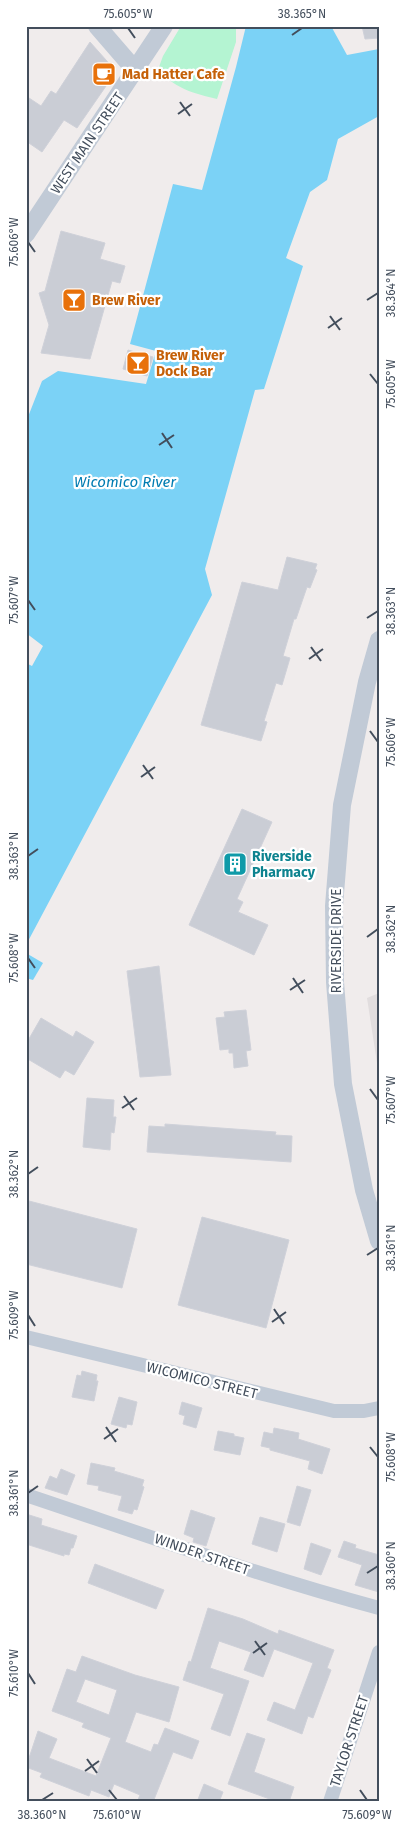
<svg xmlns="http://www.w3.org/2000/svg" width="405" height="1828" font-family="'Fira Sans',sans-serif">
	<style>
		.education { fill: #e1ddde }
		.green { fill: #b4f4d2 }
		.water { fill: #7bd2f6 }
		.building { fill: #cacdd5; stroke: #cfd1d9; fill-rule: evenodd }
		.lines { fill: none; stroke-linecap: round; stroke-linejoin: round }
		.minor { stroke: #c1cad6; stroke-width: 14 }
		.tertiary { stroke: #c1cad6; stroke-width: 18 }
		.ticks { fill: none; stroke: #434e5c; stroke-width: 2 }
		.labels { text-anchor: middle; stroke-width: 4.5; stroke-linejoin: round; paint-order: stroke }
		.food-label { font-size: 14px; font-weight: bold; fill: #c56008; stroke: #fff; text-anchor: start }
		.street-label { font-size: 14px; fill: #434e5c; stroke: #fff }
		.culture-label { font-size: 14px; font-weight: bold; fill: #0d838f; stroke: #fff; text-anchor: start }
		.water-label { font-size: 15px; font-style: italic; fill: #007cb2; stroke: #fff }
		.neatline { fill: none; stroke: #434e5c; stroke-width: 2 }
		.ticks-label { font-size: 12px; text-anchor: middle; fill: #434e5c }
	</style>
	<rect width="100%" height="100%" fill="#f0ecec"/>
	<polygon class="education" points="379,993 379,1076 367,998"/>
	<path class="green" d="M181 26H236V42L217 99C196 94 170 88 159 67L163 56Z"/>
	<g class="water">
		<polygon points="246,26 331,26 347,55 379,49 379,116 338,139 327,180 310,192 286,258 303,266 264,389 255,390 205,569 212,595 26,945 26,663 32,666 43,646 26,633 26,422 42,381 58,371 146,384 156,351 130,344 173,184 202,190 236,67"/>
		<polygon points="26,953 43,963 33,980 26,978"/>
	</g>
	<g class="building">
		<polygon points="362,26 379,26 379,38 365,39"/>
		<polygon points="90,42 114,69 115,73 77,128 64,120 42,152 26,141 26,96 41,106 51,91 56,94"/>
		<polygon points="61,231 105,243 100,259 125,266 120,283 112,281 90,359 41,353 49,325 39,293 45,291"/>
		<polygon points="128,350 153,357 147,376 123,369"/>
		<polygon points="287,557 317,564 315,569 317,570 310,588 307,587 296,619 294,619 283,656 290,658 282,685 276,683 264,721 267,722 261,741 201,725 242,582 278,590"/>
		<polygon points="242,809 272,822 237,899 243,902 238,912 268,925 254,955 189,925"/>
		<polygon points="159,966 171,1075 140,1077 127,971"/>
		<polygon points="246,1010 251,1050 246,1051 248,1066 234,1068 233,1053 229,1053 229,1049 220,1050 216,1018 225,1017 224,1012"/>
		<polygon points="41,1018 73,1037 76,1031 94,1042 74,1075 65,1070 60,1078 26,1058 26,1044"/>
		<polygon points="87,1098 114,1100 113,1117 116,1117 114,1133 111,1132 110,1150 83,1147"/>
		<polygon points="165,1124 276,1132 275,1135 292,1136 291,1162 147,1152 149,1126 165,1127"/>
		<polygon points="29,1201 137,1229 122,1288 26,1264 26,1210"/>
		<polygon points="202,1217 289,1240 266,1328 178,1305"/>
		<polygon points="82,1371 97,1375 96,1381 98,1381 94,1401 72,1397 77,1375 81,1376"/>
		<polygon points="119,1397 137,1402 132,1425 127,1424 126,1428 111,1424"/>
		<polygon points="182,1402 202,1408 196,1428 183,1424 185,1416 179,1414"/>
		<polygon points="274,1428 299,1433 298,1439 330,1449 322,1474 308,1469 310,1461 270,1450 270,1448 261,1446 264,1432 273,1434"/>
		<polygon points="218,1431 234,1434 234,1436 244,1438 240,1455 214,1450"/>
		<polygon points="91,1463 115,1468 114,1471 144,1480 142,1486 144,1487 137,1510 134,1509 132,1514 118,1510 122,1496 98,1490 99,1486 87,1484"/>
		<polygon points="61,1469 75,1475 67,1495 45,1488 50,1476 57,1479"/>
		<polygon points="297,1486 311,1490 300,1526 287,1522"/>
		<polygon points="191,1510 215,1518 206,1546 193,1542 194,1538 184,1534"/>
		<polygon points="26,1514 42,1519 41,1525 77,1536 73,1548 71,1548 69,1555 64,1554 64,1556 26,1544"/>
		<polygon points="260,1517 285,1524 277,1552 252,1544"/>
		<polygon points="344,1541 356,1545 355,1548 379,1555 379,1592 355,1585 362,1565 338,1557"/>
		<polygon points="311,1543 331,1550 321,1575 304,1569"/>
		<polygon points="95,1564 164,1590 156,1609 88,1583"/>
		<polygon points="208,1608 243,1619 278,1634 279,1630 334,1650 327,1668 331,1670 313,1718 308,1716 302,1734 267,1720 274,1702 295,1710 313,1663 274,1649 263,1677 244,1670 251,1652 219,1641 210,1668 249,1681 230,1736 211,1729 224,1694 183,1680 189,1661 191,1662"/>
		<path d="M82 1656 135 1675 179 1687 169 1722 136 1712 125 1742 151 1752 154 1744 158 1745 165 1728 199 1741 192 1759 173 1752 153 1802H137L140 1795 114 1784 109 1797 91 1790 89 1796 40 1777 42 1773 26 1767 38 1731 57 1739 49 1758 96 1776 111 1738 82 1727 84 1723 52 1711 67 1669 76 1672ZM85 1679 117 1690 109 1715 76 1702Z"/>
		<polygon points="247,1733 265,1739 254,1772 294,1787 289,1802 278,1802 228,1784"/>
		<polygon points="204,1784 223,1792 219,1802 197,1802"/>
	</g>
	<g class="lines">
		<g class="minor">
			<polyline points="26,1337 334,1411 364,1411 379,1408"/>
			<path d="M26 1495C143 1534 259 1576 379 1608"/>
			<polyline points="330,1802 379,1652"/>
		</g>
		<g class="tertiary">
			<polyline points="97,26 135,70"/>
			<polyline points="26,234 164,26"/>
			<polyline points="379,640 367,682 342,805 334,906 335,982 343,1084 364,1190 379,1241"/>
		</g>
	</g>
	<path class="ticks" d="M128 28 135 38M292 35 302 28M180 102 190 116M178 114 192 104M28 242 35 252M367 300 378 293M330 316 340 330M328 328 342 318M370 374 378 384M162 433 172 448M159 445 174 435M28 600 35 610M367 618 378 611M311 647 321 661M309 659 323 649M370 731 378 742M143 765 153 779M141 777 155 767M28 856 38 849M367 937 378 929M28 958 35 968M293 978 303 993M290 990 305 980M370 1089 378 1100M124 1096 134 1110M122 1108 137 1098M28 1174 38 1167M367 1255 378 1248M274 1309 284 1324M28 1315 35 1326M272 1322 286 1312M106 1427 116 1442M104 1439 118 1429M370 1447 378 1457M28 1493 38 1486M367 1573 378 1566M255 1641 265 1655M253 1653 267 1643M28 1673 35 1684M87 1759 97 1773M85 1771 99 1761M109 1790 117 1800M360 1790 367 1800M42 1800 53 1793"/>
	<defs>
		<g id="cafe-square" transform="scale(1.25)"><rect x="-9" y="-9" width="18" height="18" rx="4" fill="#e8710a" stroke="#fff"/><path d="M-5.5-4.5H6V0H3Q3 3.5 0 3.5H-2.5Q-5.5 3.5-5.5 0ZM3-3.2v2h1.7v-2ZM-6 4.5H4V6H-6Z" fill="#fff"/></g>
		<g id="bar-square" transform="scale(1.25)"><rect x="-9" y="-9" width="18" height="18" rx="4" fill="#e8710a" stroke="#fff"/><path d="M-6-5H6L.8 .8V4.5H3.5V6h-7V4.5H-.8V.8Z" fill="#fff"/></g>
		<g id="building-square" transform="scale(1.25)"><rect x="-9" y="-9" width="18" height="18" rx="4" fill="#0f9aa8" stroke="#fff"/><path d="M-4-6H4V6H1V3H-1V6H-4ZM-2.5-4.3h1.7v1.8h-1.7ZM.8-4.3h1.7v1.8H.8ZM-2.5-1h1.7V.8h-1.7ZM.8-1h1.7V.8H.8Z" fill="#fff"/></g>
	</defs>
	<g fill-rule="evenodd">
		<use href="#cafe-square" x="104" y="74"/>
		<use href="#bar-square" x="74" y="300"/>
		<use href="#bar-square" x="138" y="363"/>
		<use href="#building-square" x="235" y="864"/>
	</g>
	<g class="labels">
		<g class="food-label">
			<text x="122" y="79">Mad Hatter Cafe</text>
			<text x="92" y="305">Brew River</text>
			<text x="156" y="360">Brew River<tspan x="156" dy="16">Dock Bar</tspan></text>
		</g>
		<g class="street-label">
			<text transform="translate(87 143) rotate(-56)" y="5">WEST MAIN STREET</text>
			<text transform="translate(336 941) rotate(-90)" y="5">RIVERSIDE DRIVE</text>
			<text transform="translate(202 1380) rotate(14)" y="5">WICOMICO STREET</text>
			<text transform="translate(202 1554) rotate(19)" y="5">WINDER STREET</text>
			<text transform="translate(349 1741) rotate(-72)" y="5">TAYLOR STREET</text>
		</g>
		<g class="culture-label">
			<text x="252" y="861">Riverside<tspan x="252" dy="16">Pharmacy</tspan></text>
		</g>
		<g class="water-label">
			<text x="125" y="487">Wicomico River</text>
		</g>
	</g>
	<rect width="405" height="1828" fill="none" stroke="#ffffff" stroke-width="55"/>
	<rect x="28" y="28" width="350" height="1772" class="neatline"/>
	<g class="ticks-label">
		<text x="128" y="18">75.605°W</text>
		<text x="302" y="18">38.365°N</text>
		<text transform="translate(14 242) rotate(-90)" y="4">75.606°W</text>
		<text transform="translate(391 293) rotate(-90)" y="4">38.364°N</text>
		<text transform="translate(391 384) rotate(-90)" y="4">75.605°W</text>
		<text transform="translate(14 600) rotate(-90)" y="4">75.607°W</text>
		<text transform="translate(391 611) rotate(-90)" y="4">38.363°N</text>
		<text transform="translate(391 742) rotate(-90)" y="4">75.606°W</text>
		<text transform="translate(14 856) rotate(-90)" y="4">38.363°N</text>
		<text transform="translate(391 929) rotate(-90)" y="4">38.362°N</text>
		<text transform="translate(14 958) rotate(-90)" y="4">75.608°W</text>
		<text transform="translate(391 1100) rotate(-90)" y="4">75.607°W</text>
		<text transform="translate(14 1174) rotate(-90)" y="4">38.362°N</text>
		<text transform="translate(391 1248) rotate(-90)" y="4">38.361°N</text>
		<text transform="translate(14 1315) rotate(-90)" y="4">75.609°W</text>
		<text transform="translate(391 1457) rotate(-90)" y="4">75.608°W</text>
		<text transform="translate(14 1493) rotate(-90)" y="4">38.361°N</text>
		<text transform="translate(391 1566) rotate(-90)" y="4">38.360°N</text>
		<text transform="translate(14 1673) rotate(-90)" y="4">75.610°W</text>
		<text x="42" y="1819">38.360°N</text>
		<text x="117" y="1819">75.610°W</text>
		<text x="367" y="1819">75.609°W</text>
	</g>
</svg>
